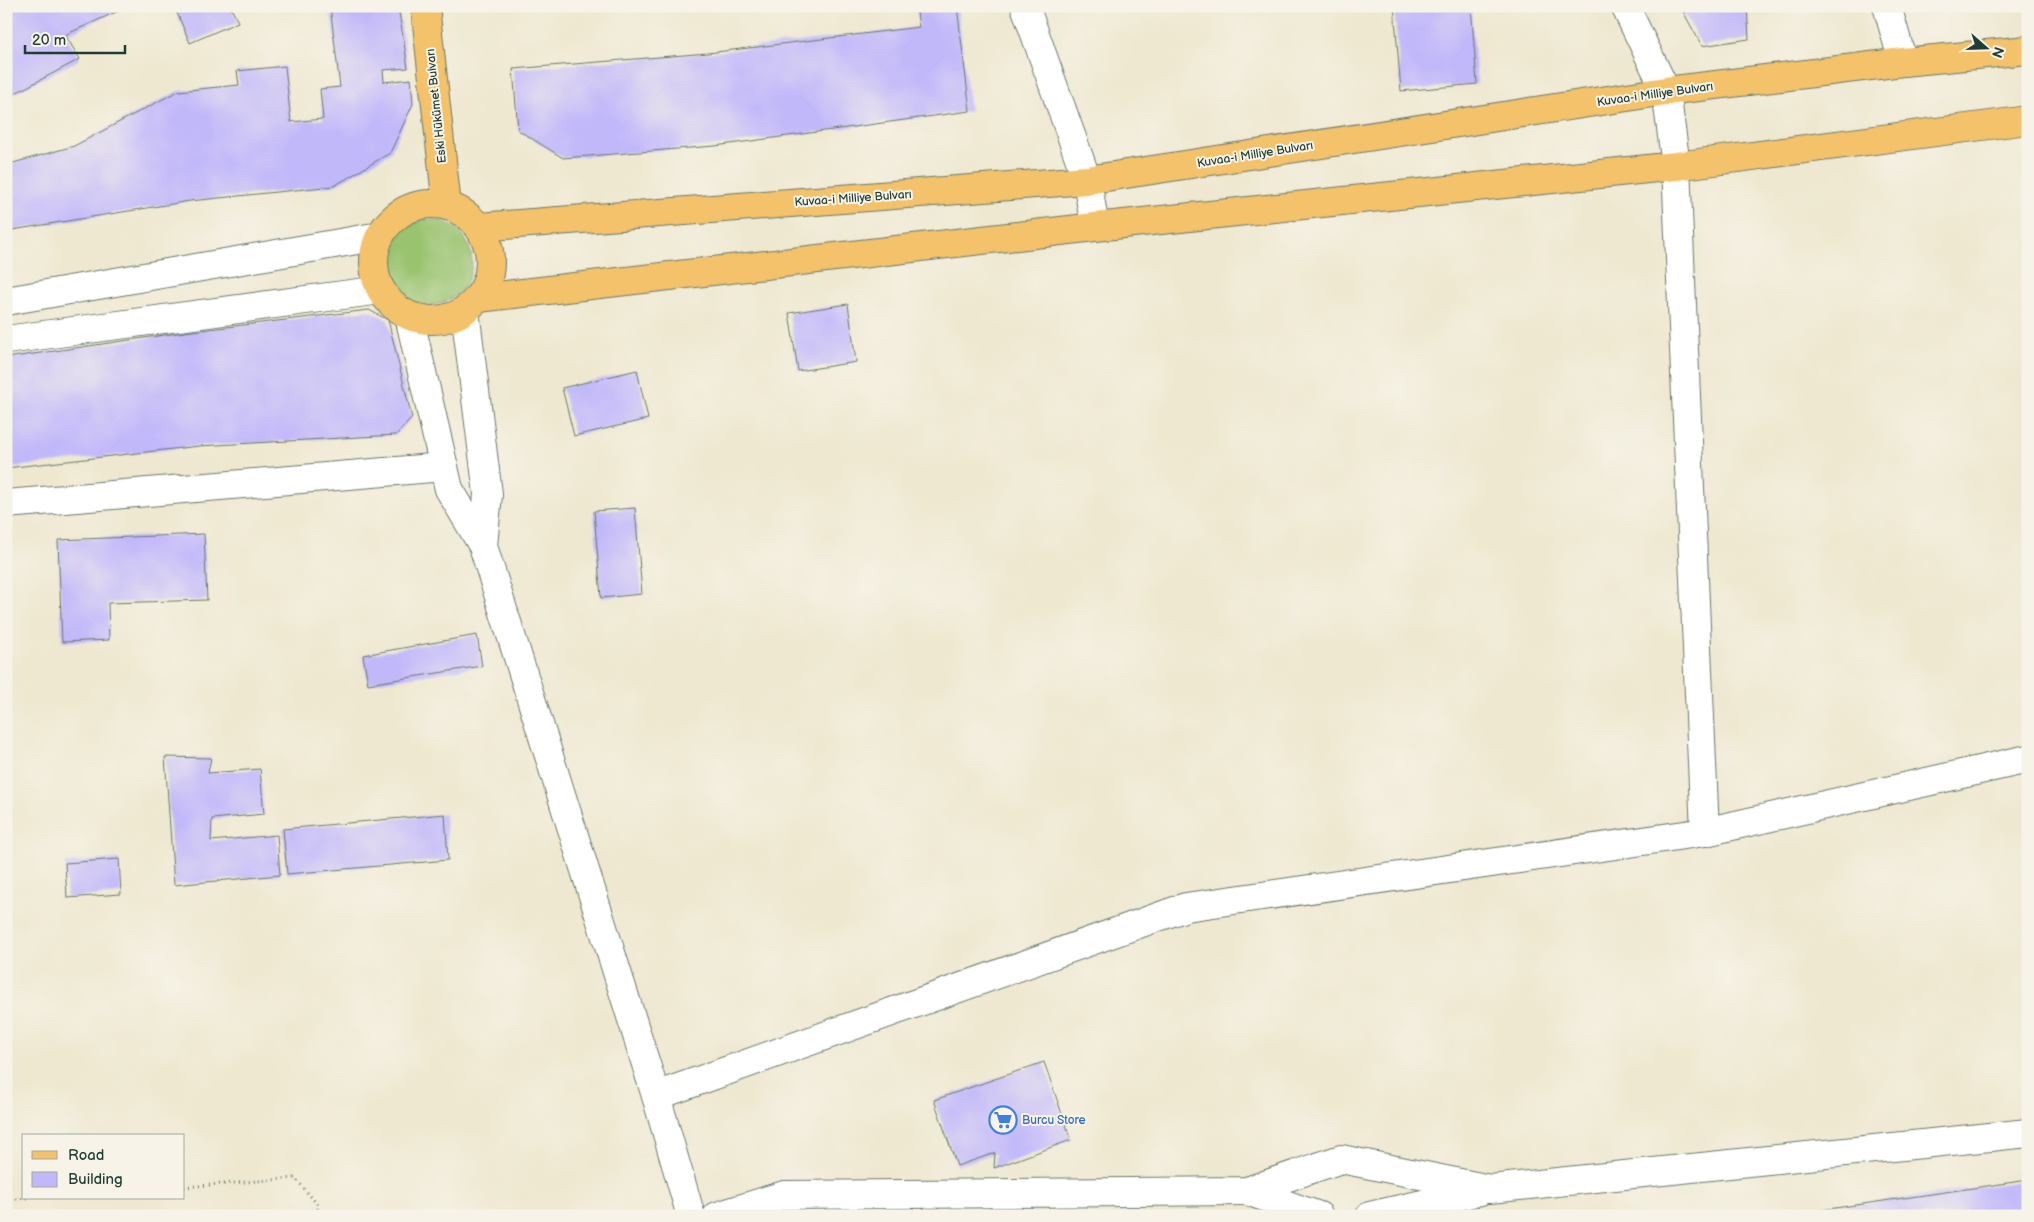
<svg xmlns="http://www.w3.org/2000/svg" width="2034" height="1222" font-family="'Balsamiq Sans',sans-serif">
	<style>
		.green { fill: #9ac370; stroke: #5c8052 }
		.building { fill: #c1b8fa }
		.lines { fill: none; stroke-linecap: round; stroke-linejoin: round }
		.minor-casing { stroke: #67796b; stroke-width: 30 }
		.major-casing { stroke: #67796b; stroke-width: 30 }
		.path { stroke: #67796b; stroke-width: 3; stroke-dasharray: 1 4; stroke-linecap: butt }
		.minor { stroke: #fff; stroke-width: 28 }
		.major { stroke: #f3c26a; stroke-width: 28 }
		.labels { text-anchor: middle; stroke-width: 4; stroke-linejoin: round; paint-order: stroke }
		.street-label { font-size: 12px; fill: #1f3d34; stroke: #f7f3e8 }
		.shop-label { font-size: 12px; fill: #366cbe; stroke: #f7f3e8; text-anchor: start }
	</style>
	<rect width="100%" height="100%" fill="#f7f3e8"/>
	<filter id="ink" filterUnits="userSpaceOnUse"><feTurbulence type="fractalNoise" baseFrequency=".02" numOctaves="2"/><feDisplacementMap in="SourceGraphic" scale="10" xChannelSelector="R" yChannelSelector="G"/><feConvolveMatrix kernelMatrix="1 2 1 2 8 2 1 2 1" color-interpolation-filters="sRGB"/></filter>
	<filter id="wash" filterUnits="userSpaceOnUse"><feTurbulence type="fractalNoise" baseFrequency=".0096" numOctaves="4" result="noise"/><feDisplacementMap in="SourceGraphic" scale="20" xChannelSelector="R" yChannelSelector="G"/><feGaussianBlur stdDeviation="1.12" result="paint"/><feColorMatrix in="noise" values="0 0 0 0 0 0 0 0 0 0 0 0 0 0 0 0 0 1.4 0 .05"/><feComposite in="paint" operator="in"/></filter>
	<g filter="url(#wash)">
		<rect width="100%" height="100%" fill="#eee8d0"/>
		<circle class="green" cx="429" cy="262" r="43"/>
		<g id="blocks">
			<g class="building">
				<polygon points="6,6 129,6 65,35 80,59 6,98"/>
				<polygon points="174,6 230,6 238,22 190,43"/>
				<polygon points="330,6 398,6 408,68 383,70 384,82 411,79 413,104 390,153 334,186 190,201 6,231 6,165 74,146 178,91 239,85 237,71 285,66 291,122 323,119 320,89 340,87"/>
				<polygon points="916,6 957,6 970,111 715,146 563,158 518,130 513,69 708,53 919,27"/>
				<polygon points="1394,6 1471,6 1477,84 1401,91"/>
				<polygon points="1680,6 1747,6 1749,39 1702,46"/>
				<polygon points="848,304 856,362 798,371 789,313"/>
				<polygon points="369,310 388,320 412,418 396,435 199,446 6,468 6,358 185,332"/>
				<polygon points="637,370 648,419 574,436 562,388"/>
				<polygon points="635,508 642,594 601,598 594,511"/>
				<polygon points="204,534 207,600 108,603 109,640 62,642 58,540"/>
				<polygon points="477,635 482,666 368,684 363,655"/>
				<polygon points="165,757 211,758 208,773 260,769 264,814 212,819 211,841 277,835 280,875 174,885"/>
				<polygon points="445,814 448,860 287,874 283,829"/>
				<polygon points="119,859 121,894 67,898 65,863"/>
				<polygon points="1044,1062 1071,1140 994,1168 995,1153 957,1166 934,1100"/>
				<polygon points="2028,1180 2028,1216 1787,1216 1787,1215"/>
			</g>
		</g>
	</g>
	<g filter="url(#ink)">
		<use href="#blocks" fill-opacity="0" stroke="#67796b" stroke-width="1"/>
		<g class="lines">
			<g class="minor-casing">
				<g id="minor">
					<polyline points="1025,6 1087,180 1095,227"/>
					<polyline points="1625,6 1666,91 1676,166 1705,832"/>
					<polyline points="1887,6 1903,62"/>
					<polyline points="6,301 380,236"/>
					<polyline points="465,311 488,494 483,546"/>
					<polyline points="409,316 449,489 483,546 656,1096 691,1216"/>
					<polyline points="6,340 381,290"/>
					<polyline points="6,504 444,467"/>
					<polyline points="656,1096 1186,907 1705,832 2028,759"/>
					<polyline points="1247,1191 1319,1216"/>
					<polyline points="717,1216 784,1195 1247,1191 1341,1159 1490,1189 2028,1133"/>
					<polyline points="1370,1216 1480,1191"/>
				</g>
			</g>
			<g class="major-casing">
				<g id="major">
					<polyline points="425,6 447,206"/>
					<circle cx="432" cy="262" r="58"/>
					<polyline points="479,227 1087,180 1666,91 1903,62 2028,50"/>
					<polyline points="479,298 1095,227 1676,166 2028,120"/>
				</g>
			</g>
			<g class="path">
				<polyline points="184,1187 295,1178 318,1205 317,1216"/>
				<polyline points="6,1200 27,1198"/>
			</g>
			<use href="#minor" class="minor"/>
			<use href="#major" class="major"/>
		</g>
	</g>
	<defs>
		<g id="supermarket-ring" transform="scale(1.4375)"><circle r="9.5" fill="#f7f3e8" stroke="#3f7fe0" stroke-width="1.5"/><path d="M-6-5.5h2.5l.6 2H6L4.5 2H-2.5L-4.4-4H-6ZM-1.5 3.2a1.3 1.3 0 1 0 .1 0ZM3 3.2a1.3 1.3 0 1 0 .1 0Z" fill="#3f7fe0"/></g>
	</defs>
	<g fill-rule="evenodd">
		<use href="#supermarket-ring" x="1003" y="1120"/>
	</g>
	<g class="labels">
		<g class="street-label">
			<text transform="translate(1655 94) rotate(-8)" y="4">Kuvaa-i Milliye Bulvarı</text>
			<text transform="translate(436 106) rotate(-96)" y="4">Eski Hükümet Bulvarı</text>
			<text transform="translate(1255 154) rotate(-9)" y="4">Kuvaa-i Milliye Bulvarı</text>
			<text transform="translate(853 198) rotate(-4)" y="4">Kuvaa-i Milliye Bulvarı</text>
		</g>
		<g class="shop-label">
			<text x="1022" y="1124">Burcu Store</text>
		</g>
	</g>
	<rect width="2034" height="1222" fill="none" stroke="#f7f3e8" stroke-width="25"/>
	<rect x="22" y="1134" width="162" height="65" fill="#f7f3e8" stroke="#a1aaa0"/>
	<rect x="32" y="1151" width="25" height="8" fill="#f3c26a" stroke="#a1aaa0"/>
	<text x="68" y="1160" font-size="15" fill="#1f3d34">Road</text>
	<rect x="32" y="1172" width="25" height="15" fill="#c1b8fa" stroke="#a1aaa0"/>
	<text x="68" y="1184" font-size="15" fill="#1f3d34">Building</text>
	<g transform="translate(1986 48) rotate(110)" stroke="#f7f3e8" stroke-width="4" paint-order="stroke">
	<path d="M0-4L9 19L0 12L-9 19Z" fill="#1f3d34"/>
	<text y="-8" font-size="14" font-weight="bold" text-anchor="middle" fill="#1f3d34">N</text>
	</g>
	<path d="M25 45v8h100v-8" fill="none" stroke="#1f3d34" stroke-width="2.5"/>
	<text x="32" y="45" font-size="15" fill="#1f3d34" stroke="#f7f3e8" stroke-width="4" paint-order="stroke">20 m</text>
</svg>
